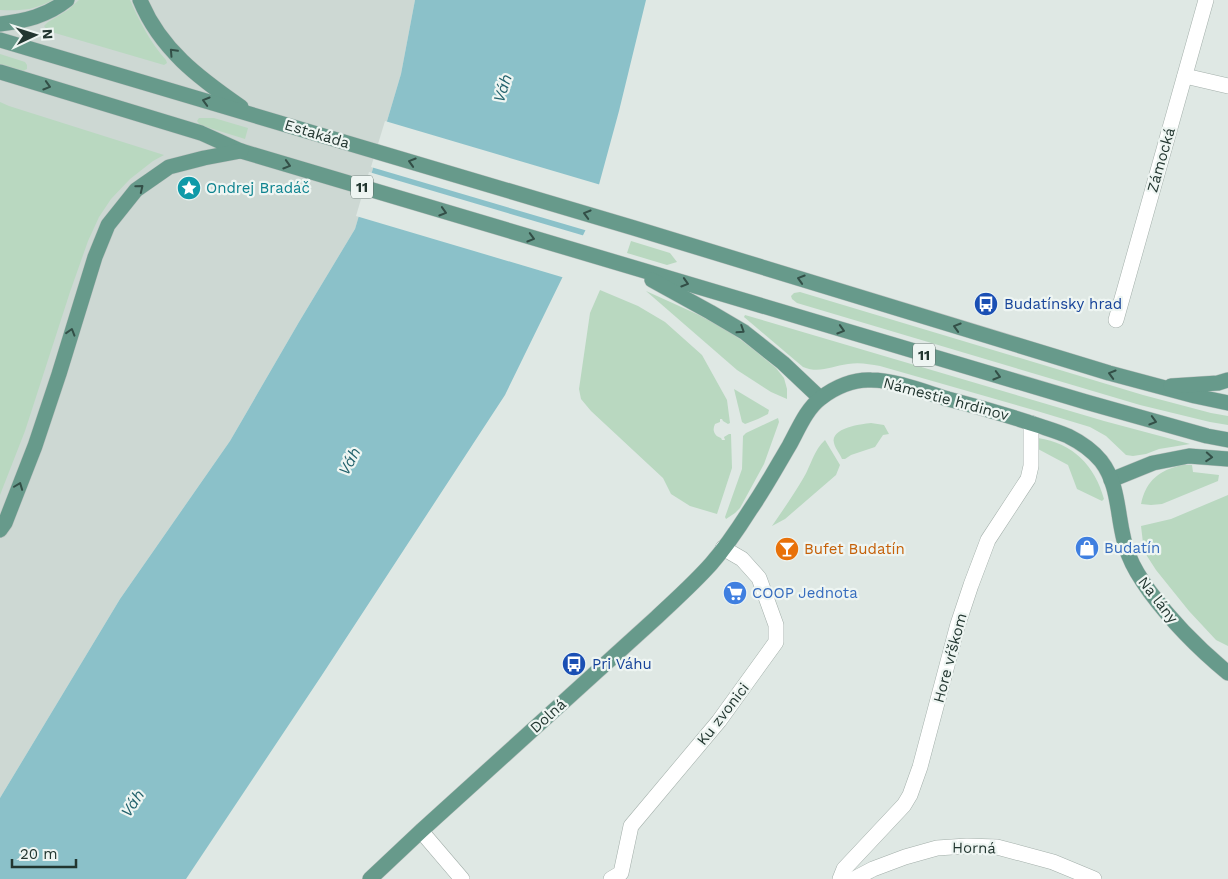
<svg xmlns="http://www.w3.org/2000/svg" width="1228" height="879" font-family="'Work Sans',sans-serif">
	<style>
		.built { fill: #cdd8d3 }
		.green { fill: #b9d8c0 }
		.water { fill: #8bc1c9 }
		.pier { fill: #dfe8e4 }
		.lines { fill: none; stroke-linecap: round; stroke-linejoin: round }
		.minor-casing { stroke: #a3afaa; stroke-width: 16 }
		.major-casing { stroke: #bdc3c1; stroke-width: 16 }
		.minor { stroke: #fff; stroke-width: 15 }
		.major { stroke: #679a8b; stroke-width: 15 }
		.oneway { stroke: #334f47 }
		.labels { text-anchor: middle; stroke-width: 4.5; stroke-linejoin: round; paint-order: stroke }
		.shield { fill: #eef5f2; stroke: #5f6f6a; stroke-width: 1 }
		.shield-label { font-size: 14px; font-weight: bold; fill: #223630 }
		.street-label { font-size: 15px; fill: #223630; stroke: #eef5f2 }
		.culture-label { font-size: 15px; fill: #0d838f; stroke: #eef5f2; text-anchor: start }
		.transit-label { font-size: 15px; fill: #164399; stroke: #eef5f2; text-anchor: start }
		.shop-label { font-size: 15px; fill: #366cbe; stroke: #eef5f2; text-anchor: start }
		.food-label { font-size: 15px; fill: #c56008; stroke: #eef5f2; text-anchor: start }
		.water-label { font-size: 16px; font-style: italic; fill: #22626c; stroke: #eef5f2 }
	</style>
	<rect width="100%" height="100%" fill="#dfe8e4"/>
	<polygon class="built" points="0,0 415,0 401,74 355,229 299,322 230,441 120,599 0,798"/>
	<g class="green">
		<path d="M0 0H53C34 10 21 11 0 10Z"/>
		<path d="M79 0H130C140 22 150 42 166 60L167 63 164 65 48 31 44 26 48 22 68 10Z"/>
		<polygon points="0,54 25,62 27,65 27,69 23,71 0,64"/>
		<polygon points="0,102 9,106 164,155 153,161 130,179 111,199 99,217 88,241 70,292 25,431 0,495"/>
		<polygon points="199,118 214,118 248,128 245,139 200,125 197,121"/>
		<polygon points="631,241 670,253 677,262 667,265 627,253"/>
		<path d="M600 290 638 306 665 322 702 355 727 400 730 423 728 424 723 421 722 419H720V422L715 424C712 430 714 436 721 438L722 440H725L724 437 729 434H731L732 468 717 514 690 506 671 494 663 478 591 411 581 399 579 389 590 313Z"/>
		<polygon points="646,291 699,315 729,331 753,349 776,368 784,378 787,389 787,399 771,392 737,370"/>
		<polygon points="800,292 1143,395 1211,413 1228,416 1228,425 1210,422 1140,405 797,303 792,299 791,296 794,293"/>
		<path d="M745 315 1104 421 1190 444 1159 449 1146 454 1133 456 1126 455 1106 436 1090 427 1037 411 880 366C869 364 859 362 848 364 831 366 820 374 803 367L744 317Z"/>
		<polygon points="734,389 769,410 768,414 758,419 745,424 742,422"/>
		<polygon points="778,418 779,422 764,464 740,508 735,513 726,519 725,517 742,469 743,436 746,433"/>
		<path d="M871 423 884 425 889 434 883 435 875 447 851 455 845 459H842C840 454 835 448 834 443 830 428 861 424 871 423Z"/>
		<path d="M1038 438C1073 443 1095 466 1104 499L1102 501 1077 489 1068 465 1038 449Z"/>
		<path d="M825 440 840 465 836 475 785 519 772 526C783 510 794 494 804 477 811 465 814 450 825 440Z"/>
		<path d="M1182 465H1192L1193 472 1219 475 1218 481 1162 504 1151 505 1141 504C1146 480 1160 470 1182 465Z"/>
		<polygon points="1228,495 1228,646 1216,640 1189,611 1156,570 1147,556 1143,543 1141,526 1171,519"/>
	</g>
	<polygon class="water" points="415,0 646,0 619,111 588,225 505,395 322,675 186,879 0,879 0,798 120,599 230,441 299,322 355,229 401,74"/>
	<g class="pier">
		<polygon points="385,121 601,185 590,226 588,231 371,167"/>
		<polygon points="369,172 585,236 565,278 356,216"/>
	</g>
	<g class="lines">
		<g class="minor-casing">
			<g id="minor">
				<polyline points="1185,76 1228,86"/>
				<polyline points="1116,320 1206,0"/>
				<polyline points="421,831 462,879"/>
				<polyline points="611,879 621,873 631,826 719,721 776,642 776,625 759,578 742,559 723,548"/>
				<polyline points="840,879 844,869 904,805 910,795 920,767 958,624 971,585 988,540 1028,479 1031,466 1031,423"/>
				<polyline points="854,879 873,869 905,857 937,848 967,846 997,847 1053,862 1094,879"/>
			</g>
		</g>
		<g class="major-casing">
			<g id="major">
				<path d="M140 0C160 49 199 78 241 107"/>
				<path d="M0 24C25 21 47 16 67 0"/>
				<polyline points="0,40 634,228 1109,373 1195,396 1228,403"/>
				<polyline points="0,72 201,133 241,151 1086,402 1207,436 1228,440"/>
				<polyline points="652,280 710,312 744,332 783,363 820,398"/>
				<polyline points="1171,386 1218,383 1228,380"/>
				<polyline points="1111,480 1153,463 1189,456 1228,459"/>
				<polyline points="0,530 5,523 35,446 59,374 95,257 108,225 136,190 169,167 204,158 241,151"/>
				<path d="M370 879 421 831 657 617C675 600 694 583 711 564 725 548 738 529 750 510 764 490 776 468 789 446 798 430 806 409 821 398 835 387 854 379 871 380 895 380 925 392 948 399 979 407 1010 416 1040 426 1049 429 1059 432 1068 436 1080 442 1092 450 1101 461 1122 488 1116 526 1129 556 1134 569 1142 581 1150 592 1173 623 1199 649 1228 673"/>
			</g>
		</g>
		<use href="#minor" class="minor"/>
		<use href="#major" class="major"/>
	</g>
	<defs><path id="oneway-chevron" d="M-2-3.5L2.5 0L-2 3.5" fill="none" stroke-width="1.6" stroke-linecap="round" stroke-linejoin="round" transform="scale(1.25)"/></defs>
	<g class="oneway">
		<use href="#oneway-chevron" transform="translate(173 52) rotate(-133)"/>
		<use href="#oneway-chevron" transform="translate(47 86) rotate(17)"/>
		<use href="#oneway-chevron" transform="translate(206 101) rotate(-164)"/>
		<use href="#oneway-chevron" transform="translate(412 162) rotate(-163)"/>
		<use href="#oneway-chevron" transform="translate(287 165) rotate(17)"/>
		<use href="#oneway-chevron" transform="translate(140 188) rotate(-39)"/>
		<use href="#oneway-chevron" transform="translate(443 212) rotate(17)"/>
		<use href="#oneway-chevron" transform="translate(587 214) rotate(-164)"/>
		<use href="#oneway-chevron" transform="translate(531 238) rotate(16)"/>
		<use href="#oneway-chevron" transform="translate(801 279) rotate(-163)"/>
		<use href="#oneway-chevron" transform="translate(685 283) rotate(17)"/>
		<use href="#oneway-chevron" transform="translate(957 327) rotate(-163)"/>
		<use href="#oneway-chevron" transform="translate(741 330) rotate(33)"/>
		<use href="#oneway-chevron" transform="translate(841 330) rotate(17)"/>
		<use href="#oneway-chevron" transform="translate(71 332) rotate(-73)"/>
		<use href="#oneway-chevron" transform="translate(1112 374) rotate(-164)"/>
		<use href="#oneway-chevron" transform="translate(997 376) rotate(16)"/>
		<use href="#oneway-chevron" transform="translate(1153 421) rotate(16)"/>
		<use href="#oneway-chevron" transform="translate(1209 457) rotate(4)"/>
		<use href="#oneway-chevron" transform="translate(19 486) rotate(-69)"/>
	</g>
	<defs>
		<g id="sight-disc" transform="scale(1.25)"><circle r="9.5" fill="#0f9aa8" stroke="#eef5f2"/><path d="M0-6L1.8-2.2L6-1.7L2.9 1.2L3.7 5.4L0 3.3L-3.7 5.4L-2.9 1.2L-6-1.7L-1.8-2.2Z" fill="#fff"/></g>
		<g id="bus-disc" transform="scale(1.25)"><circle r="9.5" fill="#1a4fb4" stroke="#eef5f2"/><path d="M-5-6H5V4H4V6H2V4H-2V6H-4V4H-5ZM-3.5-4V0h7V-4ZM-3.5 1.2v1.5H-2V1.2ZM2 1.2v1.5H3.5V1.2Z" fill="#fff"/></g>
		<g id="shop-disc" transform="scale(1.25)"><circle r="9.5" fill="#3f7fe0" stroke="#eef5f2"/><path d="M-5-2.5h2.3a2.7 3.5 0 0 1 5.4 0H5L5.5 6h-11ZM-1.5-2.5h3a1.5 2.3 0 0 0-3 0Z" fill="#fff"/></g>
		<g id="bar-disc" transform="scale(1.25)"><circle r="9.5" fill="#e8710a" stroke="#eef5f2"/><path d="M-6-5H6L.8 .8V4.5H3.5V6h-7V4.5H-.8V.8Z" fill="#fff"/></g>
		<g id="supermarket-disc" transform="scale(1.25)"><circle r="9.5" fill="#3f7fe0" stroke="#eef5f2"/><path d="M-6-5.5h2.5l.6 2H6L4.5 2H-2.5L-4.4-4H-6ZM-1.5 3.2a1.3 1.3 0 1 0 .1 0ZM3 3.2a1.3 1.3 0 1 0 .1 0Z" fill="#fff"/></g>
	</defs>
	<g fill-rule="evenodd">
		<use href="#sight-disc" x="189" y="188"/>
		<use href="#bus-disc" x="986" y="304"/>
		<use href="#shop-disc" x="1087" y="548"/>
		<use href="#bar-disc" x="787" y="549"/>
		<use href="#supermarket-disc" x="735" y="593"/>
		<use href="#bus-disc" x="574" y="664"/>
	</g>
	<g class="labels">
		<g class="shield">
			<rect x="351" y="175.5" width="22" height="23" rx="4"/>
			<rect x="913" y="343.5" width="22" height="23" rx="4"/>
		</g>
		<g class="shield-label">
			<text x="362" y="192">11</text>
			<text x="924" y="360">11</text>
		</g>
		<g class="street-label">
			<text transform="translate(317 134) rotate(17)" y="5">Estakáda</text>
			<text transform="translate(1161 160) rotate(-74)" y="5">Zámocká</text>
			<text transform="translate(946 399) rotate(15)" y="5">Námestie hrdinov</text>
			<text transform="translate(1158 600) rotate(52)" y="5">Na lány</text>
			<text transform="translate(950 658) rotate(-75)" y="5">Hore vŕškom</text>
			<text transform="translate(723 714) rotate(-52)" y="5">Ku zvonici</text>
			<text transform="translate(548 716) rotate(-42)" y="5">Dolná</text>
			<text transform="translate(974 848) rotate(1)" y="5">Horná</text>
		</g>
		<g class="culture-label">
			<text x="206" y="193">Ondrej Bradáč</text>
		</g>
		<g class="transit-label">
			<text x="1004" y="309">Budatínsky hrad</text>
			<text x="592" y="669">Pri Váhu</text>
		</g>
		<g class="shop-label">
			<text x="1104" y="553">Budatín</text>
			<text x="752" y="598">COOP Jednota</text>
		</g>
		<g class="food-label">
			<text x="804" y="554">Bufet Budatín</text>
		</g>
		<g class="water-label">
			<text transform="translate(502 88) rotate(-73)" y="6">Váh</text>
			<text transform="translate(349 461) rotate(-62)" y="6">Váh</text>
			<text transform="translate(132 803) rotate(-57)" y="6">Váh</text>
		</g>
	</g>
	<g transform="translate(35 35) rotate(86)" stroke="#eef5f2" stroke-width="4" paint-order="stroke">
	<path d="M0-4L9 19L0 12L-9 19Z" fill="#223630"/>
	<text y="-8" font-size="14" font-weight="bold" text-anchor="middle" fill="#223630">N</text>
	</g>
	<path d="M12 859v8h64v-8" fill="none" stroke="#223630" stroke-width="2.5"/>
	<text x="20" y="859" font-size="15" fill="#223630" stroke="#eef5f2" stroke-width="4" paint-order="stroke">20 m</text>
</svg>
